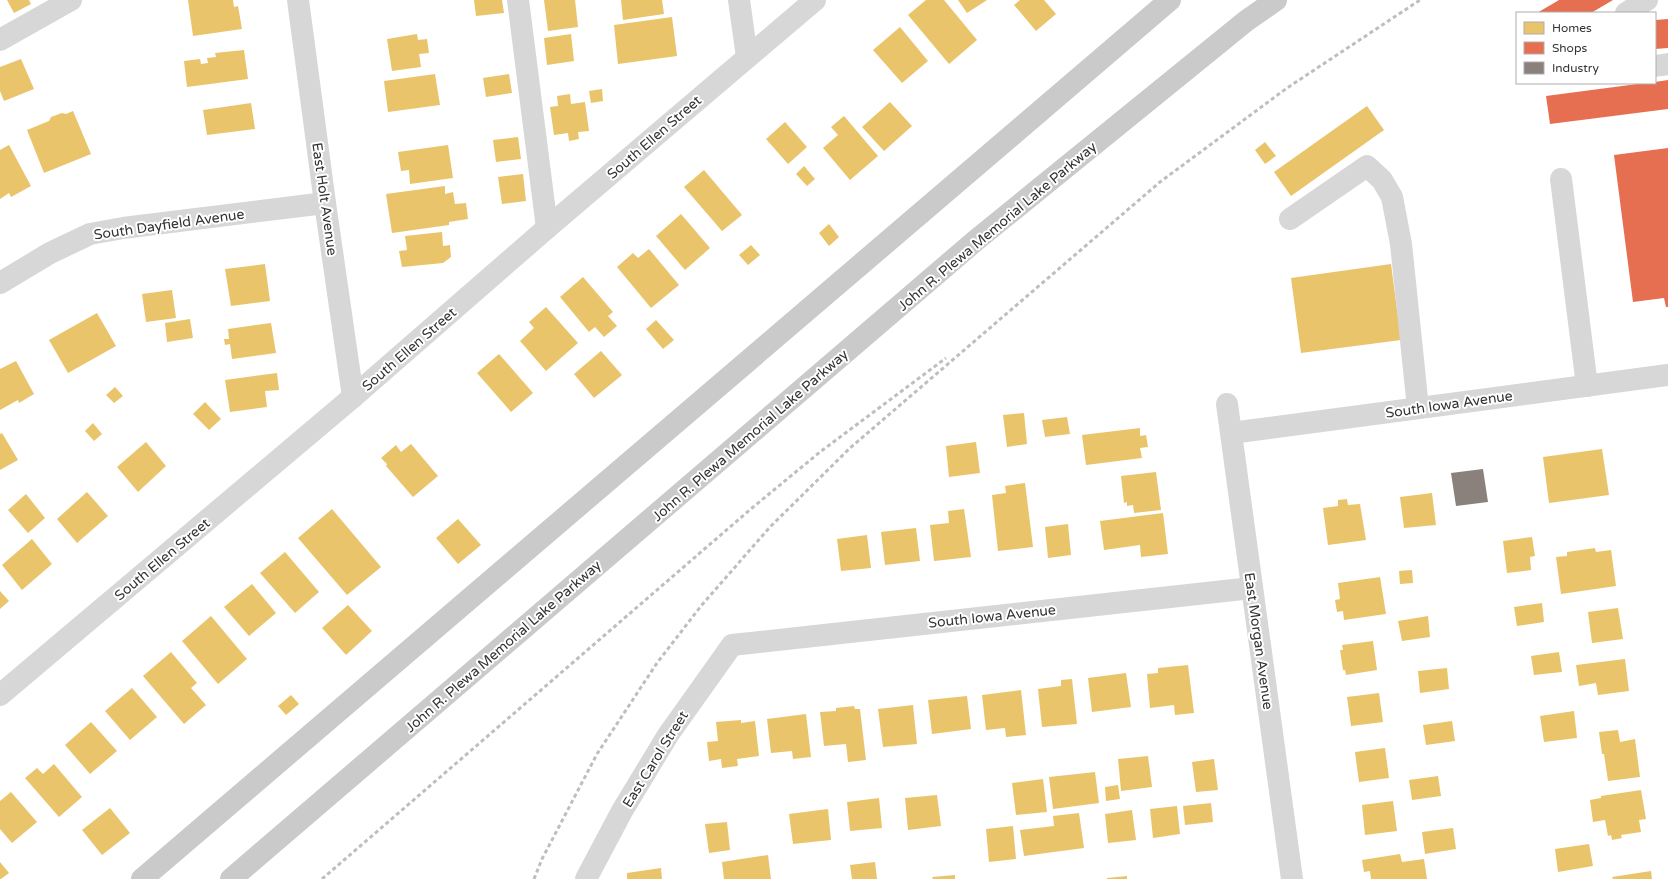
<svg xmlns="http://www.w3.org/2000/svg" width="1668" height="879" font-family="'Varela Round',sans-serif">
	<style>
		.homes { fill: #e9c46a }
		.shops { fill: #e76f51 }
		.industry { fill: #8a817c }
		.lines { fill: none; stroke-linecap: round; stroke-linejoin: round }
		.minor { stroke: #d7d7d7; stroke-width: 22 }
		.major { stroke: #cacaca; stroke-width: 22 }
		.rail { stroke: #bebebe; stroke-width: 3; stroke-dasharray: 4 3; stroke-linecap: butt }
		.labels { text-anchor: middle; stroke-width: 4; stroke-linejoin: round; paint-order: stroke }
		.street-label { font-size: 14px; fill: #333; stroke: #fff }
	</style>
	<rect width="100%" height="100%" fill="#fff"/>
	<g class="homes">
		<polygon points="7,0 29,0 31,4 14,13"/>
		<polygon points="188,0 233,0 234,7 238,6 242,29 193,36"/>
		<polygon points="474,0 502,0 504,13 476,16"/>
		<polygon points="544,0 575,0 578,27 548,31"/>
		<polygon points="621,0 662,0 664,14 623,20"/>
		<polygon points="926,0 944,0 977,40 949,64 908,15"/>
		<polygon points="958,0 987,0 967,13"/>
		<polygon points="1020,0 1044,0 1056,14 1036,31 1014,5"/>
		<polygon points="672,17 677,56 618,64 614,25"/>
		<polygon points="900,27 928,61 902,83 873,50"/>
		<polygon points="417,34 418,40 427,39 429,53 419,54 421,67 392,71 387,39"/>
		<polygon points="571,34 574,61 547,65 544,38"/>
		<polygon points="244,50 248,79 187,87 184,61 200,59 201,64 208,63 207,58 216,57 215,53"/>
		<polygon points="21,59 34,89 4,101 0,91 0,67"/>
		<polygon points="435,74 440,105 388,112 384,81"/>
		<polygon points="509,74 512,93 486,97 483,78"/>
		<polygon points="602,89 603,101 591,103 589,91"/>
		<polygon points="570,94 571,104 585,102 589,131 578,132 579,139 569,141 568,133 554,135 550,107 558,106 557,96"/>
		<polygon points="890,102 912,126 884,151 862,127"/>
		<polygon points="251,103 255,129 207,135 203,110"/>
		<polygon points="1367,106 1384,130 1291,196 1274,172"/>
		<polygon points="73,111 91,154 44,173 27,130 49,121 51,117 62,113 66,114"/>
		<polygon points="844,116 878,156 850,180 823,148 838,135 831,127"/>
		<polygon points="785,122 807,147 788,164 766,139"/>
		<polygon points="518,137 521,159 496,162 493,140"/>
		<polygon points="1265,142 1276,156 1265,164 1255,150"/>
		<polygon points="9,145 31,186 11,197 9,193 0,199 0,150"/>
		<polygon points="448,145 453,178 410,184 409,170 401,171 398,152"/>
		<polygon points="804,166 815,179 807,186 796,174"/>
		<polygon points="704,170 742,215 722,231 684,187"/>
		<polygon points="523,174 526,201 502,204 498,177"/>
		<polygon points="445,186 445,194 453,192 455,204 466,203 468,219 449,222 449,225 392,233 386,194"/>
		<polygon points="681,214 710,248 685,270 656,236"/>
		<polygon points="829,224 839,237 829,246 819,233"/>
		<polygon points="442,232 443,246 450,245 451,257 443,263 402,267 399,251 407,250 405,236"/>
		<polygon points="751,245 760,255 748,265 739,255"/>
		<polygon points="649,249 679,285 651,308 617,267 633,253 638,258"/>
		<polygon points="265,264 270,301 231,306 225,269"/>
		<polygon points="1391,264 1401,340 1301,353 1291,278"/>
		<polygon points="583,277 613,312 608,316 617,326 604,337 595,327 589,332 560,297"/>
		<polygon points="172,290 176,318 146,322 142,294"/>
		<polygon points="546,307 578,343 546,371 520,341 534,328 529,322"/>
		<polygon points="97,313 116,346 68,373 49,340"/>
		<polygon points="190,319 193,338 167,342 165,323"/>
		<polygon points="656,320 674,340 663,349 646,329"/>
		<polygon points="271,323 276,353 232,359 230,344 225,345 224,339 229,339 228,329"/>
		<polygon points="601,351 622,375 594,398 574,374"/>
		<polygon points="499,354 533,393 511,412 477,373"/>
		<polygon points="16,361 34,394 19,403 18,400 0,410 0,369"/>
		<polygon points="277,373 279,390 265,391 267,407 230,412 225,380"/>
		<polygon points="115,387 123,396 114,403 106,395"/>
		<polygon points="205,402 221,419 209,430 193,414"/>
		<polygon points="1024,413 1027,444 1007,447 1003,415"/>
		<polygon points="1067,417 1070,434 1045,437 1042,420"/>
		<polygon points="93,423 102,434 94,441 85,431"/>
		<polygon points="1140,428 1140,436 1146,435 1148,447 1140,448 1142,458 1086,465 1082,435"/>
		<polygon points="2,433 18,460 0,470 0,434"/>
		<polygon points="146,442 166,466 138,492 117,467"/>
		<polygon points="976,442 980,473 949,477 946,446"/>
		<polygon points="411,444 438,476 413,497 386,466 387,464 381,458 396,445 401,452"/>
		<polygon points="1602,449 1609,495 1549,503 1543,457"/>
		<polygon points="1156,472 1161,510 1134,513 1133,505 1127,506 1127,502 1124,503 1121,476"/>
		<polygon points="1025,483 1033,547 998,551 992,495 1006,493 1005,486"/>
		<polygon points="87,492 108,516 77,543 57,519"/>
		<polygon points="1432,493 1436,525 1404,528 1400,497"/>
		<polygon points="26,494 45,518 28,533 8,510"/>
		<polygon points="1347,499 1348,505 1360,504 1366,540 1328,545 1323,508 1338,506 1338,500"/>
		<polygon points="332,509 381,567 347,595 298,538"/>
		<polygon points="964,509 971,557 934,561 930,525 949,523 948,511"/>
		<polygon points="1163,513 1168,554 1141,557 1140,545 1104,550 1100,521"/>
		<polygon points="458,519 481,545 458,564 436,538"/>
		<polygon points="1068,524 1071,555 1048,558 1045,527"/>
		<polygon points="916,528 920,561 885,565 881,532"/>
		<polygon points="867,535 871,568 841,571 837,539"/>
		<polygon points="1532,537 1535,556 1530,557 1531,570 1507,573 1503,541"/>
		<polygon points="32,539 52,564 22,590 2,565"/>
		<polygon points="1595,548 1596,552 1611,550 1616,586 1561,594 1556,557 1567,556 1567,552"/>
		<polygon points="285,552 319,592 295,613 260,573"/>
		<polygon points="1412,570 1413,583 1400,584 1399,571"/>
		<polygon points="1380,577 1386,614 1344,620 1343,611 1337,612 1335,600 1340,599 1338,583"/>
		<polygon points="252,584 276,613 249,636 224,607"/>
		<polygon points="0,591 9,601 0,609"/>
		<polygon points="1542,603 1544,622 1517,626 1514,607"/>
		<polygon points="348,605 372,631 346,655 322,628"/>
		<polygon points="1618,608 1623,639 1592,643 1588,612"/>
		<polygon points="211,616 247,659 218,684 182,641"/>
		<polygon points="1428,616 1430,637 1402,641 1398,621"/>
		<polygon points="1373,641 1377,670 1346,675 1345,670 1343,670 1340,650 1343,650 1342,645"/>
		<polygon points="171,652 197,683 191,688 206,705 184,724 143,676"/>
		<polygon points="1559,652 1562,672 1534,675 1531,656"/>
		<polygon points="1625,659 1629,691 1598,695 1596,683 1579,686 1576,665"/>
		<polygon points="1188,665 1194,713 1175,715 1174,705 1150,708 1147,674 1158,673 1158,668"/>
		<polygon points="1447,668 1449,689 1420,693 1418,671"/>
		<polygon points="1126,673 1131,707 1092,712 1088,678"/>
		<polygon points="1072,679 1077,724 1042,727 1038,689 1061,686 1061,680"/>
		<polygon points="132,688 157,717 130,740 105,711"/>
		<polygon points="1021,690 1026,735 1006,737 1005,728 986,730 982,695"/>
		<polygon points="1379,693 1383,722 1351,726 1347,697"/>
		<polygon points="291,695 299,704 286,715 278,706"/>
		<polygon points="967,696 971,729 932,734 928,700"/>
		<polygon points="913,705 917,744 883,747 878,709"/>
		<polygon points="854,706 855,709 860,709 866,760 848,762 846,744 824,746 820,712 836,711 836,708"/>
		<polygon points="1574,711 1577,738 1544,742 1540,716"/>
		<polygon points="806,714 811,757 793,759 792,751 771,753 767,719"/>
		<polygon points="741,720 741,723 755,721 759,756 737,759 738,766 722,768 721,759 709,761 707,742 718,741 716,722"/>
		<polygon points="1452,721 1455,741 1426,745 1423,725"/>
		<polygon points="91,722 117,751 90,774 65,745"/>
		<polygon points="1618,730 1620,742 1635,739 1640,777 1608,781 1604,754 1602,754 1599,732"/>
		<polygon points="1385,748 1389,778 1359,782 1355,752"/>
		<polygon points="1148,756 1152,787 1121,791 1118,759"/>
		<polygon points="1214,759 1218,790 1196,792 1192,762"/>
		<polygon points="54,764 82,797 59,817 25,778 37,768 43,774"/>
		<polygon points="1095,772 1099,803 1053,809 1049,777"/>
		<polygon points="1438,776 1441,796 1412,800 1409,780"/>
		<polygon points="1043,779 1047,812 1016,815 1012,783"/>
		<polygon points="1118,785 1120,799 1106,801 1105,787"/>
		<polygon points="1641,790 1646,819 1639,820 1641,832 1621,835 1622,838 1612,840 1611,835 1608,836 1605,820 1593,822 1590,800 1601,798 1601,796"/>
		<polygon points="11,792 37,822 12,843 0,829 0,801"/>
		<polygon points="937,795 941,826 908,830 905,798"/>
		<polygon points="879,798 882,828 850,831 847,802"/>
		<polygon points="1393,801 1397,831 1365,835 1362,805"/>
		<polygon points="1211,803 1213,822 1185,825 1183,806"/>
		<polygon points="1177,806 1180,834 1153,838 1150,809"/>
		<polygon points="110,808 130,833 102,855 82,830"/>
		<polygon points="828,809 831,840 793,844 789,814"/>
		<polygon points="1132,810 1136,840 1108,843 1105,814"/>
		<polygon points="1079,813 1084,848 1024,856 1020,830 1054,826 1053,816"/>
		<polygon points="727,822 730,850 709,853 705,824"/>
		<polygon points="1013,826 1016,859 989,862 986,829"/>
		<polygon points="1453,828 1456,849 1425,854 1422,832"/>
		<polygon points="1589,844 1593,866 1558,872 1555,849"/>
		<polygon points="1400,854 1402,862 1424,859 1427,879 1371,879 1370,871 1364,872 1362,860"/>
		<polygon points="768,855 771,879 724,879 722,862"/>
		<polygon points="0,862 9,873 1,879 0,879"/>
		<polygon points="875,862 877,879 852,879 850,865"/>
		<polygon points="661,868 662,879 627,879 627,873"/>
		<polygon points="1651,871 1652,879 1613,879 1612,877"/>
		<polygon points="955,875 955,879 933,879 932,877"/>
		<polygon points="1127,876 1127,879 1107,879 1107,878"/>
	</g>
	<g class="shops">
		<polygon points="1559,0 1613,0 1591,13 1537,13"/>
		<polygon points="1668,19 1668,48 1655,49 1655,20"/>
		<polygon points="1668,80 1668,109 1550,124 1546,96 1645,83 1655,83 1655,82"/>
		<polygon points="1668,148 1668,307 1666,307 1664,298 1633,302 1614,155"/>
	</g>
	<polygon class="industry" points="1483,469 1488,502 1456,506 1451,473"/>
	<g class="lines">
		<g class="minor">
			<polyline points="298,0 325,203 353,397"/>
			<polyline points="518,0 547,228"/>
			<polyline points="739,0 747,57"/>
			<polyline points="1626,13 1647,0"/>
			<polyline points="0,40 71,0"/>
			<polyline points="1655,66 1668,64"/>
			<polyline points="1561,179 1587,386"/>
			<polyline points="1290,219 1367,166 1382,180 1392,197 1401,244 1418,408"/>
			<polyline points="0,283 50,253 90,234 123,228 325,203"/>
			<polyline points="1227,404 1292,879"/>
			<polyline points="1231,433 1668,375"/>
			<polyline points="0,695 353,397 547,228 815,0"/>
			<polyline points="586,879 622,811 668,735 732,645 1252,588"/>
		</g>
		<g class="major">
			<polyline points="142,879 1170,0"/>
			<polyline points="231,879 975,241 1246,21 1276,0"/>
		</g>
		<g class="rail">
			<polyline points="322,879 752,508 820,452 946,358"/>
			<polyline points="534,879 542,859 597,754 657,663 701,606 770,527 850,448 1160,182 1287,88 1420,0"/>
		</g>
	</g>
	<g class="labels">
		<g class="street-label">
			<text transform="translate(654 137) rotate(-41)" y="5">South Ellen Street</text>
			<text transform="translate(325 199) rotate(82)" y="5">East Holt Avenue</text>
			<text transform="translate(169 224) rotate(-8)" y="5">South Dayfield Avenue</text>
			<text transform="translate(997 226) rotate(-40)" y="5">John R. Plewa Memorial Lake Parkway</text>
			<text transform="translate(409 349) rotate(-41)" y="5">South Ellen Street</text>
			<text transform="translate(1449 404) rotate(-8)" y="5">South Iowa Avenue</text>
			<text transform="translate(750 435) rotate(-41)" y="5">John R. Plewa Memorial Lake Parkway</text>
			<text transform="translate(162 559) rotate(-40)" y="5">South Ellen Street</text>
			<text transform="translate(992 616) rotate(-6)" y="5">South Iowa Avenue</text>
			<text transform="translate(1259 641) rotate(82)" y="5">East Morgan Avenue</text>
			<text transform="translate(503 646) rotate(-41)" y="5">John R. Plewa Memorial Lake Parkway</text>
			<text transform="translate(655 759) rotate(-58)" y="5">East Carol Street</text>
		</g>
	</g>
	<rect x="1516" y="12" width="140" height="72" fill="#ffffff" stroke="#adadad"/>
	<rect x="1524" y="22" width="20" height="12" fill="#e9c46a" stroke="#adadad"/>
	<text x="1552" y="32" font-size="12" fill="#333333">Homes</text>
	<rect x="1524" y="42" width="20" height="12" fill="#e76f51" stroke="#adadad"/>
	<text x="1552" y="52" font-size="12" fill="#333333">Shops</text>
	<rect x="1524" y="62" width="20" height="12" fill="#8a817c" stroke="#adadad"/>
	<text x="1552" y="72" font-size="12" fill="#333333">Industry</text>
</svg>
